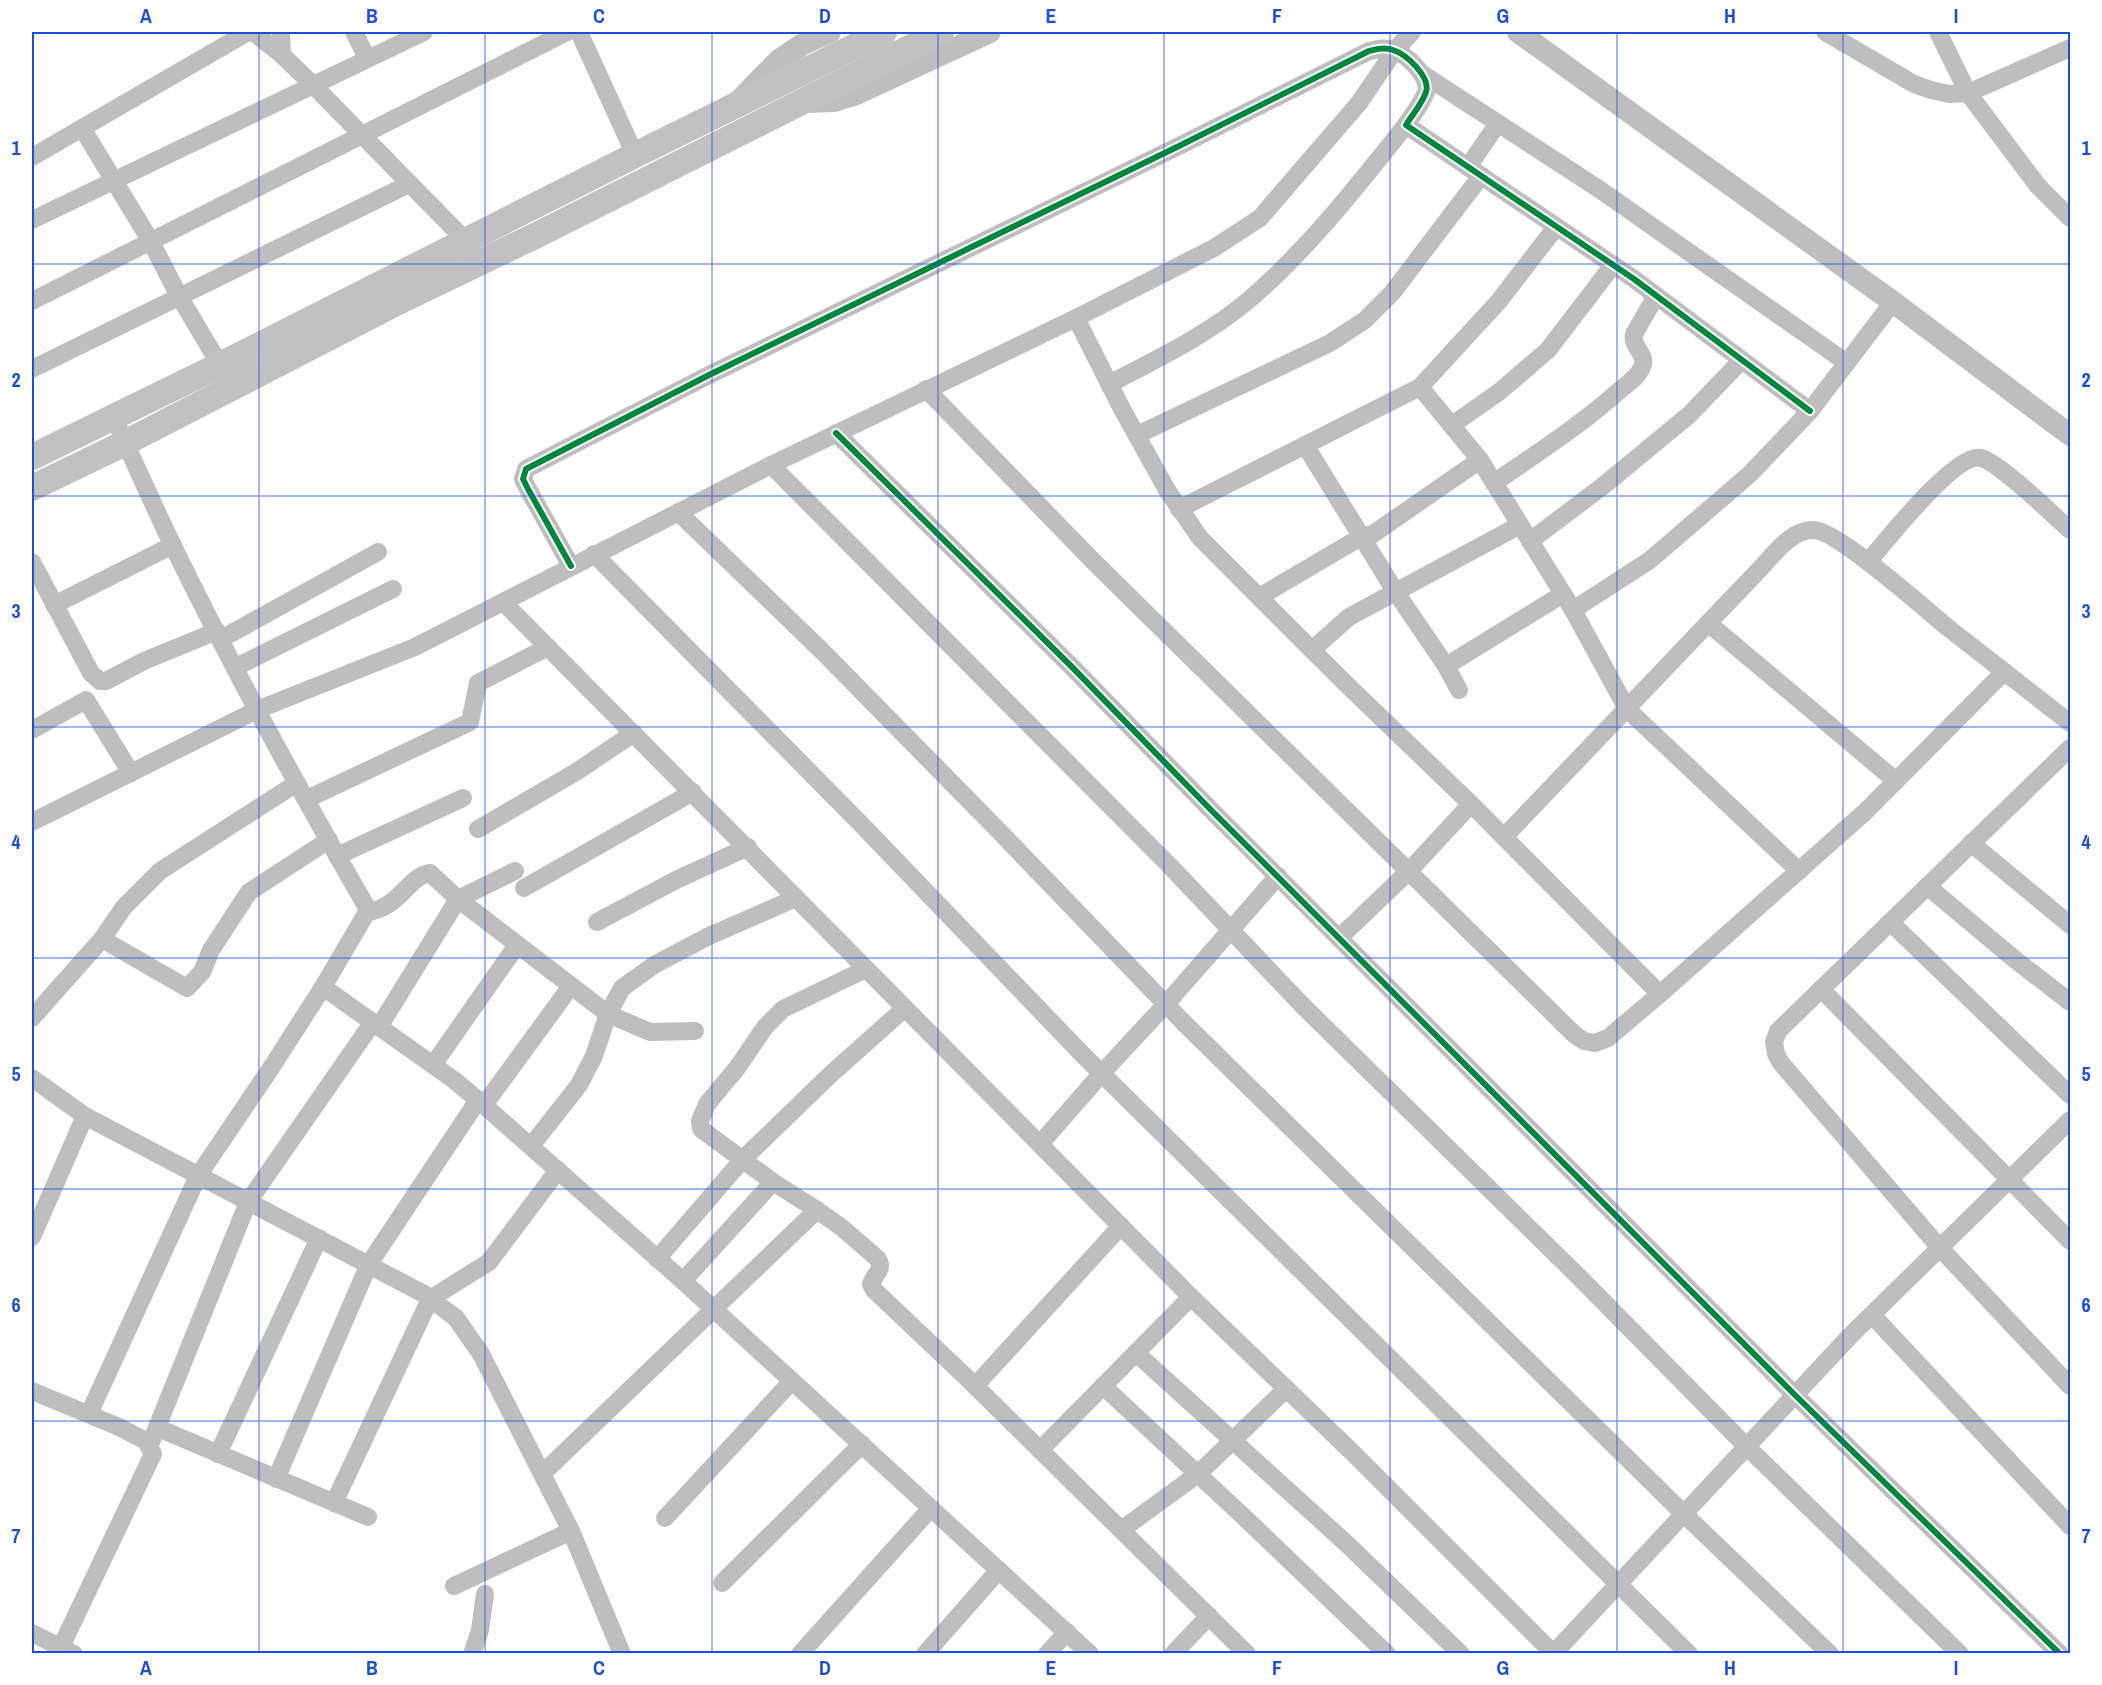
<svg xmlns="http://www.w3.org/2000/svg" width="2102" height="1685" font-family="'Archivo Narrow',sans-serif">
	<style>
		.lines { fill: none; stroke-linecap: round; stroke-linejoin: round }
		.minor { stroke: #bebebe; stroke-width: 18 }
		.tertiary { stroke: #bebebe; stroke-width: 22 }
		.secondary { stroke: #c1c1c1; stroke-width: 26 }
		.cycleway-casing { stroke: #fff; stroke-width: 10 }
		.cycleway { stroke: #00873e; stroke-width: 6 }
		.grid { fill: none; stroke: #1d4ed8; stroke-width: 1.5; stroke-opacity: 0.55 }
		.neatline { fill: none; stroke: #1d4ed8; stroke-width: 2 }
		.grid-label { font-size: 20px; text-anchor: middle; font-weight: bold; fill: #1d4ed8 }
	</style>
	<rect width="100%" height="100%" fill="#fff"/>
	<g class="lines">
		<g class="minor">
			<polyline points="253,32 282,55 313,85 466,241 470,248"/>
			<polyline points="281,32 282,55"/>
			<polyline points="354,32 367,58"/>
			<polyline points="579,32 635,155"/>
			<polyline points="1825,32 1914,84 1931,90 1949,94 1968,93 2070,48"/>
			<polyline points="1938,32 1968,93 2038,186 2070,218"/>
			<polyline points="1424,75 1599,189 1847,363"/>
			<polyline points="82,128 150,240 179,296 220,365"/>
			<polyline points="32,157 248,32"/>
			<polyline points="1468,167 1498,123"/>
			<polyline points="32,220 424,32"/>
			<polyline points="1556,227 1499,301 1420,387 1480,460 1573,610"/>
			<polyline points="32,301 567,32"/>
			<polyline points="1076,318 1122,409 1167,490 1200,538 1343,681 1471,804 1660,994"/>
			<polyline points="32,369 409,184"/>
			<path d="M1109 384C1157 359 1209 334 1250 299 1309 248 1357 186 1406 125"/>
			<polyline points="926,389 1094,562 1575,1035 1584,1041 1595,1043 1608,1038 1660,994 1866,811 2004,672"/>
			<polyline points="1452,425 1499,392 1548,350 1613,265"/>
			<polyline points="836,433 1074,669 1211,810 1795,1395 2060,1654"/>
			<polyline points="1137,435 1330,343 1365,320 1392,293 1481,176"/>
			<polyline points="1305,445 1395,591 1446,666 1459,690"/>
			<polyline points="771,465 1169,865 1303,1006 1580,1278 1747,1447 1960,1654"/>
			<path d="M1494 483C1537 453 1581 425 1620 390 1627 384 1638 377 1642 367 1648 354 1631 348 1634 334L1656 296"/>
			<polyline points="1179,509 1420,387"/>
			<polyline points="678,512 822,651 998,830 1184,1023 1684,1514 1830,1654"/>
			<polyline points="1530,541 1603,486 1689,415 1742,360"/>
			<polyline points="594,554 860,823 1083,1055 1689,1654"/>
			<polyline points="32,562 91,673 100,681 106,681 144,661 217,631"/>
			<path d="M1868 562C1885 542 1956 452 1981 458 2000 463 2053 515 2070 530"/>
			<path d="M571 566 528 489 523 479 526 469 709 375 1179 146 1369 51C1377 49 1385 47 1393 50 1406 54 1431 77 1426 92 1422 104 1412 115 1406 125L1634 279 1810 411"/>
			<polyline points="1259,597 1361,537 1373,534 1480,460"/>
			<polyline points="503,602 1191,1297 1352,1452 1554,1654"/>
			<polyline points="54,605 173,545"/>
			<polyline points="1708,623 1896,781"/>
			<polyline points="221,639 378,552"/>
			<polyline points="1312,650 1349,617 1520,525"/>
			<polyline points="1446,666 1563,594"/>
			<polyline points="236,667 393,589"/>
			<polyline points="32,730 86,700 131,773"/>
			<polyline points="2070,748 1778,1031 1774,1042 1776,1054 1781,1063 1940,1248 2070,1386"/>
			<polyline points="307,799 470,722 478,683 548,647"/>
			<polyline points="32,822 257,710 415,647 771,465 1076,318 1214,248 1260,218 1359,103 1395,50 1412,32"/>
			<polyline points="478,829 576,772 634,733"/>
			<path d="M1504 837 1757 572C1772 557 1790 529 1814 530 1838 531 1924 608 1947 627 1988 659 2029 691 2070 723"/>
			<polyline points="1971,843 2070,925"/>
			<polyline points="337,856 463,798"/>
			<polyline points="1799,871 1627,709 1573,610 1650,560 1750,474 1810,411 1893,302"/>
			<polyline points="1927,886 2018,962 2070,1002"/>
			<polyline points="524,888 693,792"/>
			<path d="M367 912C400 908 408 876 430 873L458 899 608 1014 650 1032 695 1031"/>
			<polyline points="597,922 678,879 748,847"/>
			<polyline points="1890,922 2070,1095"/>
			<polyline points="1339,938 1409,871 1471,804"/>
			<polyline points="102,939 187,988 202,972 211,950 249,892 329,840"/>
			<polyline points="323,987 454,1080 478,1100 683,1281 1090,1654"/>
			<polyline points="1821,989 2070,1241"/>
			<polyline points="32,1018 102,939 124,907 160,871 297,783"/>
			<polyline points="379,1027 458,899 515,871"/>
			<polyline points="433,1065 517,945"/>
			<polyline points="32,1078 85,1116 424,1294 456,1318 481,1354 571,1531 622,1654"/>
			<polyline points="484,1105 571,986"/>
			<polyline points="1040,1144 1102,1073 1166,1004 1278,876"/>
			<polyline points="531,1146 579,1085 594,1056 608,1014 622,988 654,965 707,937 796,898"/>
			<polyline points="817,1210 773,1182 701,1129 700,1121 707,1104 737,1068 765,1027 783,1009 866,969"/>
			<polyline points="32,1237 85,1116"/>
			<polyline points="657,1259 743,1159 830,1075 905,1008"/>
			<polyline points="683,1281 773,1182"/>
			<polyline points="1872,1315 2070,1526"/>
			<polyline points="1136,1353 1347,1544 1461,1654"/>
			<polyline points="975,1386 1121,1226"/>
			<polyline points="1103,1386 1244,1517 1387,1654"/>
			<polyline points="32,1391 119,1427 146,1441 153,1454 61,1647"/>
			<path d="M89 1414 198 1176 271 1068 323 987 367 912 366 906C298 788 232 667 172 544 152 502 133 459 113 416"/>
			<polyline points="158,1428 368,1517"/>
			<polyline points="149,1447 248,1202 373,1022"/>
			<polyline points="1040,1450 1191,1297"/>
			<polyline points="218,1454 319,1238"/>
			<path d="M543 1473 817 1210 841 1227 877 1258C885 1269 875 1273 871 1284L874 1290 967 1378 1247 1654"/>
			<polyline points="276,1479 369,1264 478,1100"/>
			<polyline points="334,1503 430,1299 489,1262 558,1170"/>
			<polyline points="665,1518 792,1381"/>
			<polyline points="1121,1530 1198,1474 1286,1389"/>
			<polyline points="722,1583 862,1444"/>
			<polyline points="454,1586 571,1531"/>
			<polyline points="32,1633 74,1654"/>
			<polyline points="472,1654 480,1630 485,1594"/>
			<polyline points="800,1654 931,1508"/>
			<polyline points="925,1654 999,1570"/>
			<polyline points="1047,1654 1067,1632"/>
			<polyline points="1173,1654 1209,1616"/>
			<polyline points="1553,1654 1850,1336 2070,1120"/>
		</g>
		<g class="tertiary">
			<polyline points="1518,32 1893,302 2070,435"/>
			<polyline points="738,102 779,60 803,44 830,32"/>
			<polyline points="802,102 834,101 854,95 990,32"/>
		</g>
		<g class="secondary">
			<polyline points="32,457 220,365 635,155 884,32"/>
			<polyline points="32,488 125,443 402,300 535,236 941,32"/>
		</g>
		<g class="cycleway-casing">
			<g id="cycleway">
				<polyline points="836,433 1074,669 1211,810 1795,1395 2060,1654"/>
				<path d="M571 566 528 489 523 479 526 469 709 375 1179 146 1369 51C1377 49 1385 47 1393 50 1406 54 1431 77 1426 92 1422 104 1412 115 1406 125L1634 279 1810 411"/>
			</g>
		</g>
		<use href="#cycleway" class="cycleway"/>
	</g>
	<path class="grid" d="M259 32V1654M485 32V1654M712 32V1654M938 32V1654M1164 32V1654M1390 32V1654M1617 32V1654M1843 32V1654M32 264H2070M32 496H2070M32 727H2070M32 958H2070M32 1189H2070M32 1421H2070"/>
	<rect width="2102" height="1685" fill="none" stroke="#ffffff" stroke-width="66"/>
	<rect x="33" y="33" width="2036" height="1619" class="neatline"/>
	<g class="grid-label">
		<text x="146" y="23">A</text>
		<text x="372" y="23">B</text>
		<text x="599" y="23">C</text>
		<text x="825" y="23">D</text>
		<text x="1051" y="23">E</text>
		<text x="1277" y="23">F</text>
		<text x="1503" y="23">G</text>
		<text x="1730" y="23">H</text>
		<text x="1956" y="23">I</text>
		<text x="16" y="155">1</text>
		<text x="2086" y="155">1</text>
		<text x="16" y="387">2</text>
		<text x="2086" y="387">2</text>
		<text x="16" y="618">3</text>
		<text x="2086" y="618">3</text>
		<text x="16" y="849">4</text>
		<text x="2086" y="849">4</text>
		<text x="16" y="1081">5</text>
		<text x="2086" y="1081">5</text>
		<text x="16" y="1312">6</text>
		<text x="2086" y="1312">6</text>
		<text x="16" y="1543">7</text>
		<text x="2086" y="1543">7</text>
		<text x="146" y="1675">A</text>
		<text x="372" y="1675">B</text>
		<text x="599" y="1675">C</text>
		<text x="825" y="1675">D</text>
		<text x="1051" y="1675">E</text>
		<text x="1277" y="1675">F</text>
		<text x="1503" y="1675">G</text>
		<text x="1730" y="1675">H</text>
		<text x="1956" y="1675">I</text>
	</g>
</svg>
